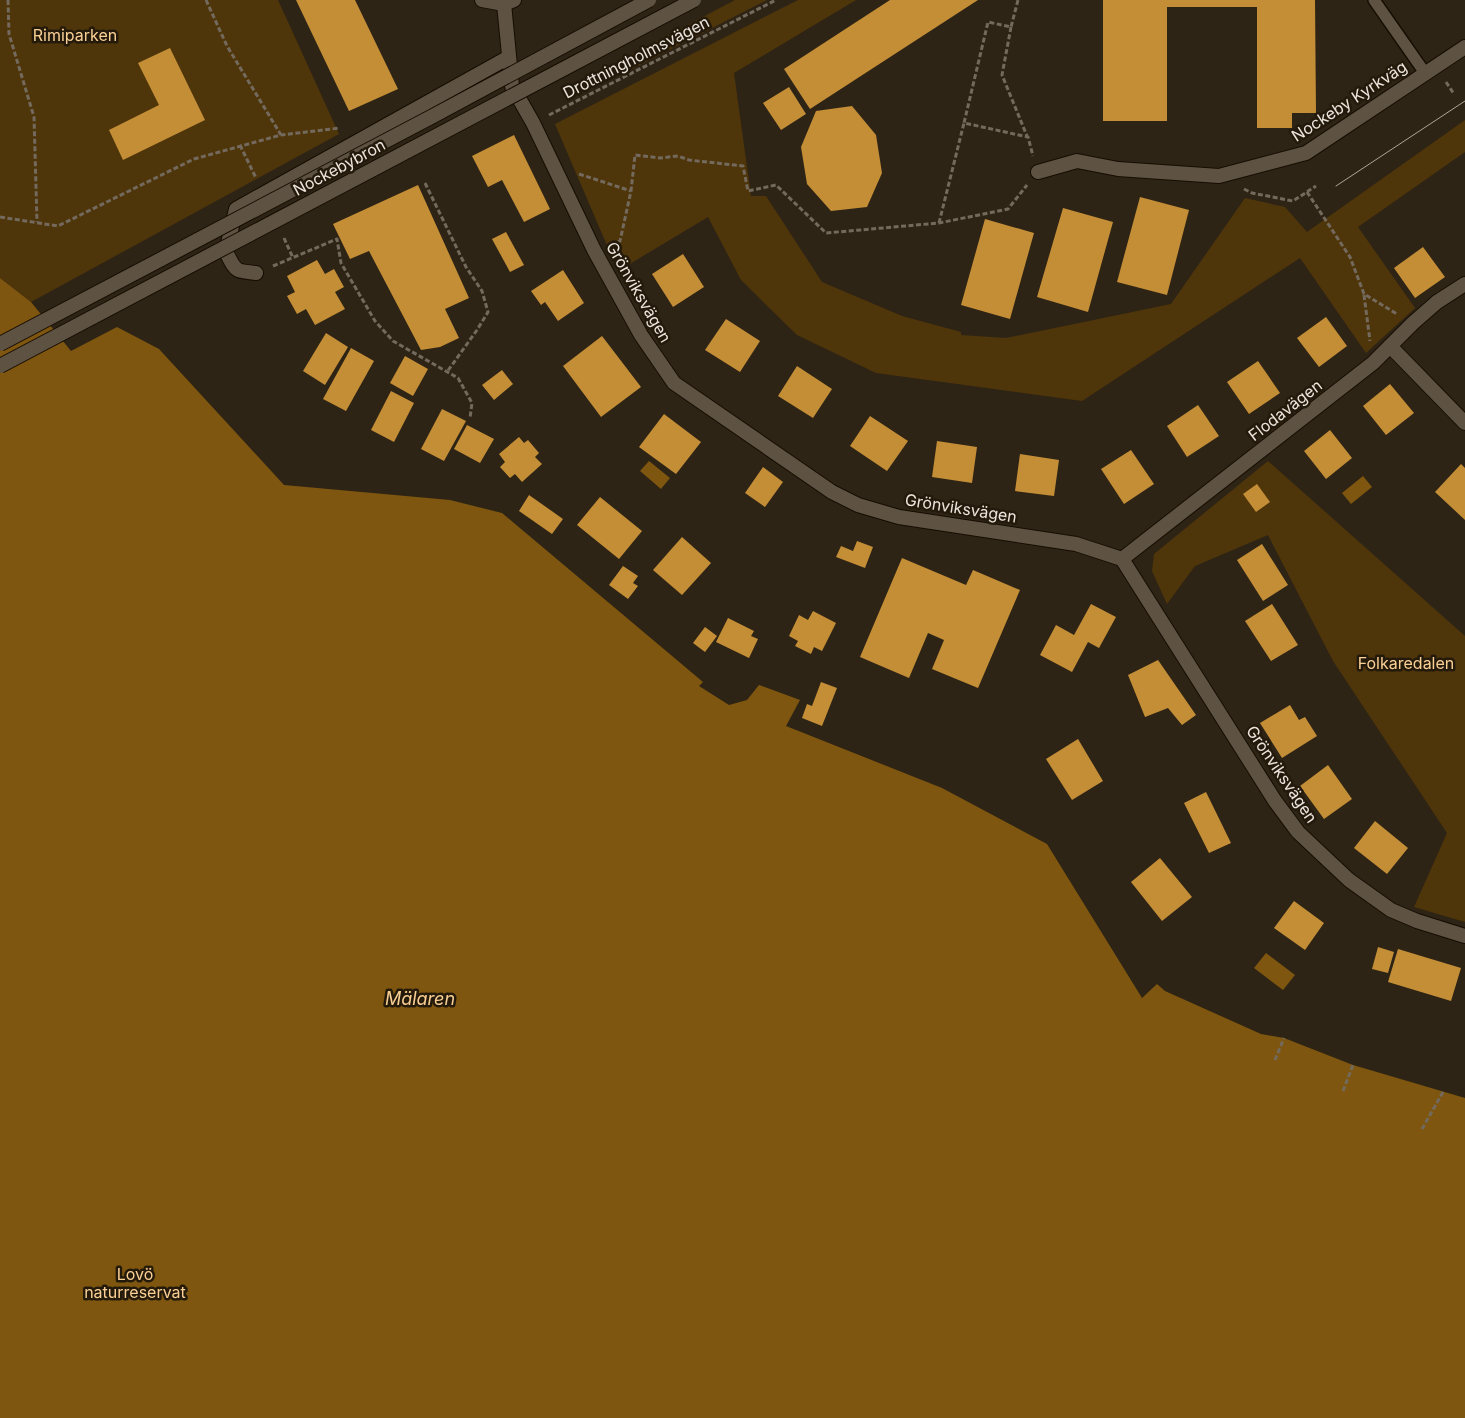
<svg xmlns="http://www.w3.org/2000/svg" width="1465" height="1418" font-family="Inter,sans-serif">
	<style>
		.green { fill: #4f350a }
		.water { fill: #7e560f }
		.building { fill: #c48e37 }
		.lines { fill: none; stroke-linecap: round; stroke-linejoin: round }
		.service-casing { stroke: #160d02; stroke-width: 14 }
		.minor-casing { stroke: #160d02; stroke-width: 16 }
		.path { stroke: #736a5d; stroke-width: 3; stroke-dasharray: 5 2.5; stroke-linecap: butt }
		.service { stroke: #5e5242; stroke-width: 11 }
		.minor { stroke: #5e5242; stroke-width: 14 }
		.tram { stroke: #aca499; stroke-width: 1 }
		.secondary-bridge-casing { stroke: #160d02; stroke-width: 16; stroke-linecap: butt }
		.secondary-bridge { stroke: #5e5242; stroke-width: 14 }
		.labels { text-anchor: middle; stroke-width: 5; stroke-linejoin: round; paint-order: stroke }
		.park-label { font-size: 16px; fill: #fad094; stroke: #241a0c }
		.street-label { font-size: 16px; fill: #ece5dc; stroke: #241a0c }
		.water-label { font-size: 18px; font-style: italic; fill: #f8ce92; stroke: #241a0c }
	</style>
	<rect width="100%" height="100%" fill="#2e2415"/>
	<g class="green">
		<polygon points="0,0 278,0 339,134 31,302 0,278"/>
		<polygon points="735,0 767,0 618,76 612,65"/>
		<polygon points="798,0 856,0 734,73 751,196 766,196 822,282 902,316 961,332 961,335 1006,338 1171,304 1245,198 1285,207 1307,232 1465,120 1465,152 1358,227 1415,308 1366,353 1300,258 1082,401 876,373 797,335 741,280 708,217 618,271 555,124"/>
		<polygon points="1268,461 1465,636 1465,922 1414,907 1447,833 1333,661 1268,535 1195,566 1167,604 1152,571 1154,554"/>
	</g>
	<g class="water">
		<polygon points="0,278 31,302 71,351 117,327 159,349 284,485 450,500 502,513 703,682 699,686 729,705 747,700 759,685 800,700 786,726 942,788 1047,844 1142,998 1157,984 1165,991 1261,1034 1284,1038 1353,1065 1465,1098 1465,1418 0,1418"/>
		<polygon points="649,461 670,478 661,489 640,471"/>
		<polygon points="1363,476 1372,487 1351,504 1342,493"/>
		<polygon points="1266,953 1295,975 1283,990 1254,968"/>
	</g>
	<g class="building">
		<polygon points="296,0 355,0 398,89 349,111"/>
		<polygon points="890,0 978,0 810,109 784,69"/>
		<polygon points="1103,0 1315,0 1316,113 1292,113 1292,128 1257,128 1257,7 1167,7 1167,121 1103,121"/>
		<polygon points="170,48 205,120 123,160 109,130 159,105 138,63"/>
		<polygon points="789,87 806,114 781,130 763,103"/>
		<polygon points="852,106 876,135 882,173 867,207 831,211 807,184 801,147 816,111"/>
		<polygon points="514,135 550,209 524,222 502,180 488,187 472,156"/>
		<polygon points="418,185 469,298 445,309 459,338 440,347 421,350 369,251 350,259 333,224"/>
		<polygon points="1140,197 1189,210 1167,295 1117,282"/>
		<polygon points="1063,208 1113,222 1088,312 1037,297"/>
		<polygon points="985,219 1034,233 1010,319 961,305"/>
		<polygon points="506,232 524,265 510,272 492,239"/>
		<polygon points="1423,247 1445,277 1415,298 1394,268"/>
		<polygon points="683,254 704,287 673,307 652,274"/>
		<polygon points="317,260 325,274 334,269 344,287 335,292 345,309 315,325 306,309 297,314 287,296 295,292 287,276"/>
		<polygon points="563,270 584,303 558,321 545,302 541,305 531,291"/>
		<polygon points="1326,317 1347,346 1319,367 1297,338"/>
		<polygon points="726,319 760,341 740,372 705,350"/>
		<polygon points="326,333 348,347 325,385 303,371"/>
		<polygon points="602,336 641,387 601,417 563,366"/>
		<polygon points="351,348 374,361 346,411 323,399"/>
		<polygon points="405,356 428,369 413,396 390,383"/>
		<polygon points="1258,361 1280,393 1249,414 1227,382"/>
		<polygon points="797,366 832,389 813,418 778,396"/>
		<polygon points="502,370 513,384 494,400 482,385"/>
		<polygon points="1390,384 1414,413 1386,435 1363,406"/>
		<polygon points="391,391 414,403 394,442 371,430"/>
		<polygon points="1198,405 1219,436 1187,457 1167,426"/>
		<polygon points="442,409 466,421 444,461 421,449"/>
		<polygon points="664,414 701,442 676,474 639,447"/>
		<polygon points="870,416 908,441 887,471 850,446"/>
		<polygon points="467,425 494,439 480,463 454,449"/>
		<polygon points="1330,430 1352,458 1326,479 1304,451"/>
		<polygon points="519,437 524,443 528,440 539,453 535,457 542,464 522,482 515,474 510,478 500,467 505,462 499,454"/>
		<polygon points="937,441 977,447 972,483 932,477"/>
		<polygon points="1131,450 1154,484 1124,504 1101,469"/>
		<polygon points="1020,454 1059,460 1054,496 1015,491"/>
		<polygon points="1461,464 1465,468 1465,520 1435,492"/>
		<polygon points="763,467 783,482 765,507 745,493"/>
		<polygon points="1257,484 1270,502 1256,512 1243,494"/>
		<polygon points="529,495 563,519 552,534 519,511"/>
		<polygon points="600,497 642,531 619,559 577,525"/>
		<polygon points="682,537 711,563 682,595 653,570"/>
		<polygon points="857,541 873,547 865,568 836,557 841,546 853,551"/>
		<polygon points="1262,544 1288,585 1263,601 1237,560"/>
		<polygon points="902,558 966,585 973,570 1020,590 978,688 932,669 944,640 928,633 909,678 860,657"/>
		<polygon points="623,566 638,576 633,583 638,586 628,599 609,585"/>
		<polygon points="1091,604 1116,617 1099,648 1088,642 1072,672 1040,655 1056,625 1074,635"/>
		<polygon points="1272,604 1298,645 1271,661 1245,621"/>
		<polygon points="813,611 836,623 822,651 814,647 811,654 795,646 798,641 789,636 799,615 808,620"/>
		<polygon points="728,618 754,631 751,636 758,639 749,658 716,642"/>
		<polygon points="705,627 717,636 705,652 693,643"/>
		<polygon points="1158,660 1196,715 1182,725 1168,708 1145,717 1128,675"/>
		<polygon points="821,682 837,688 822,726 802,718 807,704 812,706"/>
		<polygon points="1290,705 1299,720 1305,717 1317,736 1282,758 1260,723"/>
		<polygon points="1078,739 1103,781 1072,800 1046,759"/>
		<polygon points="1328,765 1352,799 1324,819 1300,786"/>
		<polygon points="1206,792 1231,843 1209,853 1184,803"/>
		<polygon points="1375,821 1408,848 1387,874 1354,848"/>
		<polygon points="1160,858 1192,897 1162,921 1131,882"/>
		<polygon points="1294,901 1324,923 1305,950 1274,928"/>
		<polygon points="1378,947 1394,952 1388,973 1372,969"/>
		<polygon points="1398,949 1461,968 1451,1001 1388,982"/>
	</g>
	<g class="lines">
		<g class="service-casing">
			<polyline id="service" points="1374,0 1425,73"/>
		</g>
		<g class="minor-casing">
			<g id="minor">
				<polyline points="482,0 504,4 514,0"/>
				<polyline points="504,4 512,86 533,123 594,250 641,335 674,383 832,492 858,505 899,517 1076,544 1122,559 1275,801 1298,832 1349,880 1391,910 1417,921 1465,936"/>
				<polyline points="1038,172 1077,161 1118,169 1219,176 1306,153 1465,47"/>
				<path d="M256 273C234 271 236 271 226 252L236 209 509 57"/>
				<polyline points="1390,346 1465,423"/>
				<polyline points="1122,559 1373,363 1413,323 1437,302 1465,284"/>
			</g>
		</g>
		<g class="path">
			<polyline points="8,0 9,34 34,117 37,222"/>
			<polyline points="206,0 227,46 281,135"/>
			<polyline points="1018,0 1011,27 988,22 964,123 1028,137 1033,156"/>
			<polyline points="1011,27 1002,75 1027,136"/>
			<polyline points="1446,82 1454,94"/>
			<polyline points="549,115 776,0"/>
			<polyline points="240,145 256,178"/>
			<polyline points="579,174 631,191"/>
			<polyline points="425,183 466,267 482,291 488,312 477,330 447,372"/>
			<polyline points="1244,189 1252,193 1293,201 1316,186"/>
			<polyline points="1307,192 1350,257 1364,294 1397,314"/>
			<polyline points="0,217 58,226 194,159 281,135 340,128"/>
			<polyline points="939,223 964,123"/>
			<polyline points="284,238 293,258"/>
			<polyline points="611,244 620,241 631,191 635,155 660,158 678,156 689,160 743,166 748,191 776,185 826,233 939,223 1008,209 1027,185"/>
			<polyline points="273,266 337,239 341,263 375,321 393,341 458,378 472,403 470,418"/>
			<polyline points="1364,295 1370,341"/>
			<polyline points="1275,1060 1284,1038"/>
			<polyline points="1343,1091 1353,1065"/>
			<polyline points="1422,1129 1443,1092"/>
		</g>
		<use href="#service" class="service"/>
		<use href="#minor" class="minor"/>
		<polyline class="tram" points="1336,186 1465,101"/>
		<g class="secondary-bridge-casing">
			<g id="secondary-bridge">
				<polyline points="0,344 433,116 649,0"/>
				<polyline points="0,366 694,0"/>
			</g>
		</g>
		<use href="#secondary-bridge" class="secondary-bridge"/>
	</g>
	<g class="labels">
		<g class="park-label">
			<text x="75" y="41">Rimiparken</text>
			<text x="1406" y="669">Folkaredalen</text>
			<text x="135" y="1280">Lovö<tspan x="135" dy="18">naturreservat</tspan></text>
		</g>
		<g class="street-label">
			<text transform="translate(636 57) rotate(-27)" y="6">Drottningholmsvägen</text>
			<text transform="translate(1349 101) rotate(-33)" y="6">Nockeby Kyrkväg</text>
			<text transform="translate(339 167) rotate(-28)" y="6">Nockebybron</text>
			<text transform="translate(639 292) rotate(60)" y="6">Grönviksvägen</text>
			<text transform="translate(1285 410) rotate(-38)" y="6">Flodavägen</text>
			<text transform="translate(961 508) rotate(9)" y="6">Grönviksvägen</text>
			<text transform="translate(1282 774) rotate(56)" y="6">Grönviksvägen</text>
		</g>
		<g class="water-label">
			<text x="420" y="1005">Mälaren</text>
		</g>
	</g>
</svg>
